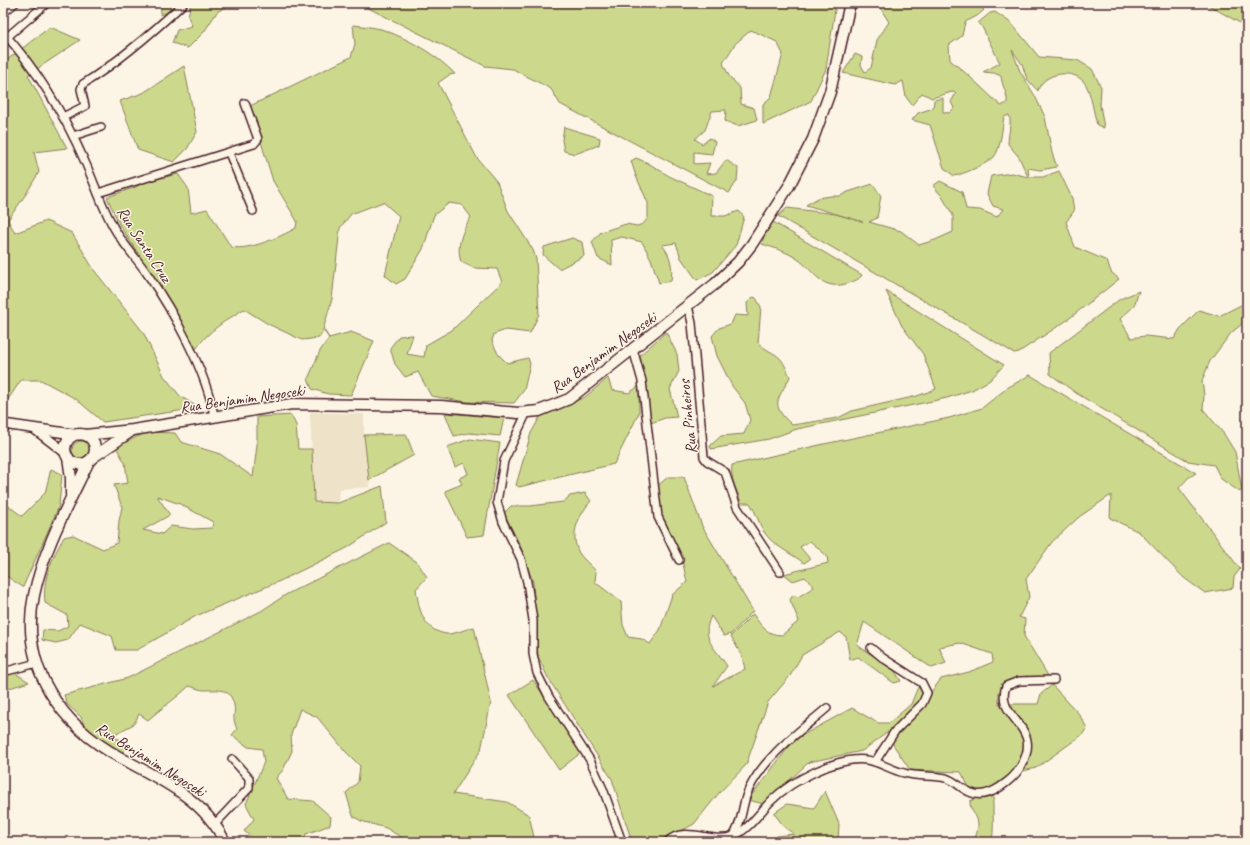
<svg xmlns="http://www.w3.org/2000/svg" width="1250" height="845" font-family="Caveat,sans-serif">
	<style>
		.built { fill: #eee2c8 }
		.green { fill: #ccd98c; stroke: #8b7c5c; fill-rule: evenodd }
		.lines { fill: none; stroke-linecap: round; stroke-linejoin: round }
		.minor-casing { stroke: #4a1f2b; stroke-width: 10 }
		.tertiary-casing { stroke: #4a1f2b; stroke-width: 12 }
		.secondary-casing { stroke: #4a1f2b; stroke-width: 13 }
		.minor { stroke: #fcf5e5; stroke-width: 7 }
		.tertiary { stroke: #fcf5e5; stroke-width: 9 }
		.secondary { stroke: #fcf5e5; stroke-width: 10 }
		.labels { text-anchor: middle; stroke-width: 3; stroke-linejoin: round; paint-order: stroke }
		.street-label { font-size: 16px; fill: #4a1f2b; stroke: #fcf5e5 }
	</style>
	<rect width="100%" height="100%" fill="#fcf5e5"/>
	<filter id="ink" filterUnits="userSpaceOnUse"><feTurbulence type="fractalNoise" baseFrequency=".025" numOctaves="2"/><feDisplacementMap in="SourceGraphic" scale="8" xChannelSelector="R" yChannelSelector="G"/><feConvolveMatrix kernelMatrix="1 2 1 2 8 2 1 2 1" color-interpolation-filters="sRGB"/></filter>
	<g filter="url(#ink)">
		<polygon class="built" points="310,412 364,414 364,435 370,487 339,489 338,503 314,502"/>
		<g class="green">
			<polygon points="162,3 179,3 170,11 160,15"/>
			<polygon points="191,3 233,3 217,12 204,32 188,48 172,43 177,30 192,26 188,16"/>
			<polygon points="358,3 836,3 826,69 811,101 763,124 763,104 771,97 783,54 777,42 751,30 735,44 723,63 729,76 740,88 741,104 754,108 757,120 738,126 725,121 726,110 712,111 705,130 695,139 702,144 710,138 715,142 712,154 694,152 694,164 710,163 706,174 716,173 726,160 738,168 737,181 729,193 560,104 551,89 513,69 485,66"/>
			<path d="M877 3H978L984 10 977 16 965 22 962 36 949 45 950 60C968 74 984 90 1001 106L1007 103C1008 93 1002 87 1001 76L994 73 983 72 1000 63 981 25 978 23 990 13 995 12 1011 23 1039 57 1077 60 1092 69 1101 87 1100 105 1104 128 1097 125C1094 114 1091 94 1086 85 1076 67 1042 72 1038 91L1027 79 1022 64 1012 50 1020 71 1035 96 1045 117 1052 153 1057 167 1040 170 1028 168 1029 177H1043L1059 171 1072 198 1074 211 1066 222 1075 247 1107 261 1111 272 1119 279 1066 321 1019 352 1014 353 778 216 787 208 836 214 863 222 806 205 818 198 831 196H840L848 192 873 184 881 196 877 218 869 222 901 231 919 245 935 240 953 232V215L941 195 933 186 940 181 962 192 966 209 980 210 997 217 1003 209 993 206 987 194 991 176 1012 173 1028 177 1019 157 1008 144C1008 136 1012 121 1009 115L1004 117C1002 127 1001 149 994 157 987 164 964 174 954 176L944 168 930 125 912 120 918 113 933 108 934 100 943 98V112L949 113 954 108 951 102 956 93 952 92 932 98 922 93 912 105 906 97 903 81 895 85 843 73 855 54 862 57 861 65 865 72 871 68 877 40 889 22Z"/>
			<polygon points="1204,3 1247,3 1247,27 1208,5"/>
			<path d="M353 25C362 26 372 27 381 29 407 38 436 54 455 74L449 75 438 83 477 158 497 182 508 211 533 250 536 259 539 314 530 333 506 330 494 334 492 341 498 354 507 363 528 358 530 364 524 390 514 403 467 402 431 396 418 372 405 377 395 364 390 348 399 336 413 335 407 354 424 357 426 345 452 330 502 282 497 269 474 268 461 262C456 246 462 231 471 217L462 205 449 203 434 215 423 249 405 279 396 284 385 275 399 216 383 202 351 214 340 228 332 299 323 330 329 338 351 332 374 341 351 395 328 394 312 389 308 379 320 351 329 338 324 330 319 338 302 340 268 324 244 309C225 321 208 331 196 349L165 295 119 224 107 197 136 187 144 182 178 174 188 188 191 213 207 209 231 247C249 251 280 237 296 228L297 221 273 181 250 106 351 57 355 44Z"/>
			<polygon points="50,27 80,40 28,75 67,148 34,152 39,172 26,194 8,220 15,233 46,221 72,233 94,270 143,332 164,376 180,396 199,408 103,422 76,399 41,380 21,380 3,407 3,63"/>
			<polygon points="184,66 197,132 187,149 174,162 138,150 120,101 143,93"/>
			<polygon points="564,127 600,138 599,145 575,154 564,151 562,140"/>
			<path d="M636 158 648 163 669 176 712 196 711 216H725L739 211 744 217 736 245 713 272 697 280 681 258 676 243 662 245C671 255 673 268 671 281L659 283 651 259 642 242 622 237 611 240 612 265 598 258 592 242 601 232 626 224 637 226 643 224 648 218V203L636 176 631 161Z"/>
			<path d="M773 222 862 275C859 280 854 281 849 283 822 292 816 273 799 260 788 252 774 248 762 244L765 231Z"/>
			<polygon points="572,238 582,242 584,256 559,269 543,255 544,247"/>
			<path d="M886 291 1004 365 990 380 972 390 947 398 797 429 769 439 711 449 710 446 721 436 744 434 750 420 745 403 732 386 717 356 712 336 719 328 731 324 735 315 748 316 747 303 753 297 756 298 761 307 758 343C778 359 779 350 790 377 778 400 769 404 792 425L838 418 852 411 917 396 936 389 923 354 902 326Z"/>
			<polygon points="1139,291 1134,306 1120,319 1131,338 1145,336 1174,339 1180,329 1199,310 1219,316 1247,302 1247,320 1231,333 1210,361 1202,381 1204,395 1203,409 1224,434 1235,452 1242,490 1240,492 1221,479 1214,465 1188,461 1076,393 1050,374 1049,353 1120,299"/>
			<polygon points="666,332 677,354 679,371 670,389 677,417 665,418 648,424 647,391 640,355"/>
			<path d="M1030 375 1196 473 1188 478 1179 488 1240 569 1234 577 1233 588 1205 593 1184 578 1139 532 1110 518 1111 495 1079 517 1052 542 1026 579 1029 597 1019 617 1025 619 1024 636 1050 679 1026 676 1005 682 999 692V704H1038L1041 694 1052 685 1079 714 1087 728 1082 735 1036 768 1010 774 992 787C996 799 992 797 993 806 993 819 994 829 992 842H974C976 834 980 827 977 819 974 811 970 812 970 801L977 798 976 791 969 787 961 772 910 770 894 746 888 732 862 751 809 762 764 804 748 800 794 740 852 708 878 723H889L911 704 918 687 931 692 941 679 969 672 993 662 992 654 960 643 939 647 946 663 932 668 864 622 857 645 894 670 901 681 894 683 858 657 850 660 846 637 840 632 802 655 790 676 768 702 746 765 719 793 694 824 661 842H632L612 779 548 678 538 656 533 582 521 548 504 513 511 506H530L563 502 570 496 585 493 591 501C579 515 569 534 579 553 583 559 591 566 596 571L595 582 621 602 623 625 628 637 642 639 650 644 660 630 672 595 687 582 683 564 663 524 656 487 668 477H684L702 526 753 611 731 634 724 636 711 616C700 639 715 647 727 666L713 686 745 669 742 657 731 636 753 614C761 626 767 635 782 635L799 621 790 600 793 595 798 597 814 587 805 577 793 581 784 574 828 563 827 556 810 541 800 547 810 559 804 563C791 553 773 546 764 532 759 524 756 512 750 503H741C737 489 730 480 732 465L824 444 949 418 982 408 1007 388Z"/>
			<polygon points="608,378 612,390 629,393 639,386 639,413 614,464 519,487 516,485 531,433 540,417 585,397"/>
			<polygon points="445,413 504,418 500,436 469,433 454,436"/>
			<path d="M291 415 296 425 298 449H312L314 502 338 503 382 486 386 522 347 548 280 581 196 616 137 650H116L112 636 80 623 68 640 56 643 42 640 43 630 58 631 68 626 67 615 45 603C42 579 52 558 64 537L73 535 103 549 117 543 119 521 122 507 114 485 128 483 125 463 116 447 147 432 175 433 181 442 220 454 253 477 257 445V417ZM157 496 180 504 213 522 212 528 193 529 171 526 162 534 143 530 170 515Z"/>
			<polygon points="406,434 414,455 369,480 364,435"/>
			<polygon points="470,439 500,443 484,535 467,537 445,491 462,484 459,478 468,474 464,463 455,467 447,447"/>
			<circle cx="81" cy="450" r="9"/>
			<polygon points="51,469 62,474 59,506 23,587 3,574 3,496 6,504 22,516 45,493"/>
			<path d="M389 543 417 562 427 577 416 589C419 608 422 631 447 634 455 634 466 629 474 627L491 702 481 750 453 794 507 802 529 815 535 842H409L386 828 361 821 353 816 346 793 358 782 360 766 346 752 317 717 300 709 291 735 292 751 283 770 276 778 288 799 313 801 331 817 330 825 306 834 304 842H253V839L244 831 254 819 246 804 264 762 262 749 248 747 232 735 237 729C231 716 236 715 234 705 230 687 218 690 204 690 199 690 194 687 189 686 176 699 161 708 148 720L139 714 134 724 109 737 119 739 130 745 122 753 105 743 85 728 81 717 67 704 64 695 128 678 261 611 287 594Z"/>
			<polygon points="3,665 29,682 3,690"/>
			<polygon points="533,680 582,752 559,770 509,695"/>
			<polygon points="825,791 839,824 838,842 772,842 777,836 794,834 784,827 774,813 787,804 814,808"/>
		</g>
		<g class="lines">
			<g class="minor-casing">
				<g id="minor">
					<polyline points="3,13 15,3"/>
					<path d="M3 32C37 70 65 116 85 162 95 184 102 207 114 228 123 244 136 258 146 272 173 311 206 370 214 416"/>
					<polyline points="7,37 47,3"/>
					<path d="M63 117 85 106 81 89 83 84C120 61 152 33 184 3"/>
					<polyline points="73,136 101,127"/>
					<polyline points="229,153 253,211"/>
					<polyline points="98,193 254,144 258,139 245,103"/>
					<polyline points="688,306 692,323 704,457 707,461 725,472 737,507 780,572"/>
					<polyline points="633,349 642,381 658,517 679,560"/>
					<polyline points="527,412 504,461 497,502 503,522 521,559 527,582 533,620 533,654 537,673 549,697 590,760 603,789 622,842"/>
					<polyline points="871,648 883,658 922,683 927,693 922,704 895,731 875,762"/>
					<polyline points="3,672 37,663"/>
					<polyline points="215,824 249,788 249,778 232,759"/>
					<path d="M734 835C744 818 741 805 749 789 766 755 799 732 827 708"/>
					<path d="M667 842C685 824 713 845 734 836 749 829 760 812 771 801 791 781 838 756 867 760 880 762 891 770 904 773 917 777 932 775 946 778 956 781 962 790 972 793 989 800 1014 779 1021 766 1045 724 994 720 1006 686L1019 681 1054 680"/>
				</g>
			</g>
			<g class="tertiary-casing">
				<g id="tertiary">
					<polyline points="3,424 80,435"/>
					<polyline points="36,430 66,453"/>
				</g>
			</g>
			<g class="secondary-casing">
				<g id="secondary">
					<circle cx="80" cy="449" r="15"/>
					<polyline points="85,435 133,430 292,404 441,406 518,413 539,411 569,399 715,284 738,262 752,244 789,186 813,139 830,92 850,3"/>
					<polyline points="68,457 71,478 71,494"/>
					<polyline points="92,458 130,432"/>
					<path d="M89 461C69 503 43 550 34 595 19 666 61 726 121 758 162 780 204 799 225 842"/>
				</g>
			</g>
			<use href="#minor" class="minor"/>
			<use href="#tertiary" class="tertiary"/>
			<use href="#secondary" class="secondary"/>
		</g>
	</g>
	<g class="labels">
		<g class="street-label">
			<text transform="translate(145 244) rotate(57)" y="6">Rua Santa Cruz</text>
			<text transform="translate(603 352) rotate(-36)" y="6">Rua Benjamim Negoseki</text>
			<text transform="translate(242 398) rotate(-8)" y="6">Rua Benjamim Negoseki</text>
			<text transform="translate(687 417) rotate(-96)" y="6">Rua Pinheiros</text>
			<text transform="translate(151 759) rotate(32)" y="6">Rua Benjamim Negoseki</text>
		</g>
	</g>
	<rect width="1250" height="845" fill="none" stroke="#fcf5e5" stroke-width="16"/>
	<rect x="8" y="8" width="1234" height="829" fill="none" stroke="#4a1f2b" stroke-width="1.5" filter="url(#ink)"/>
</svg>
